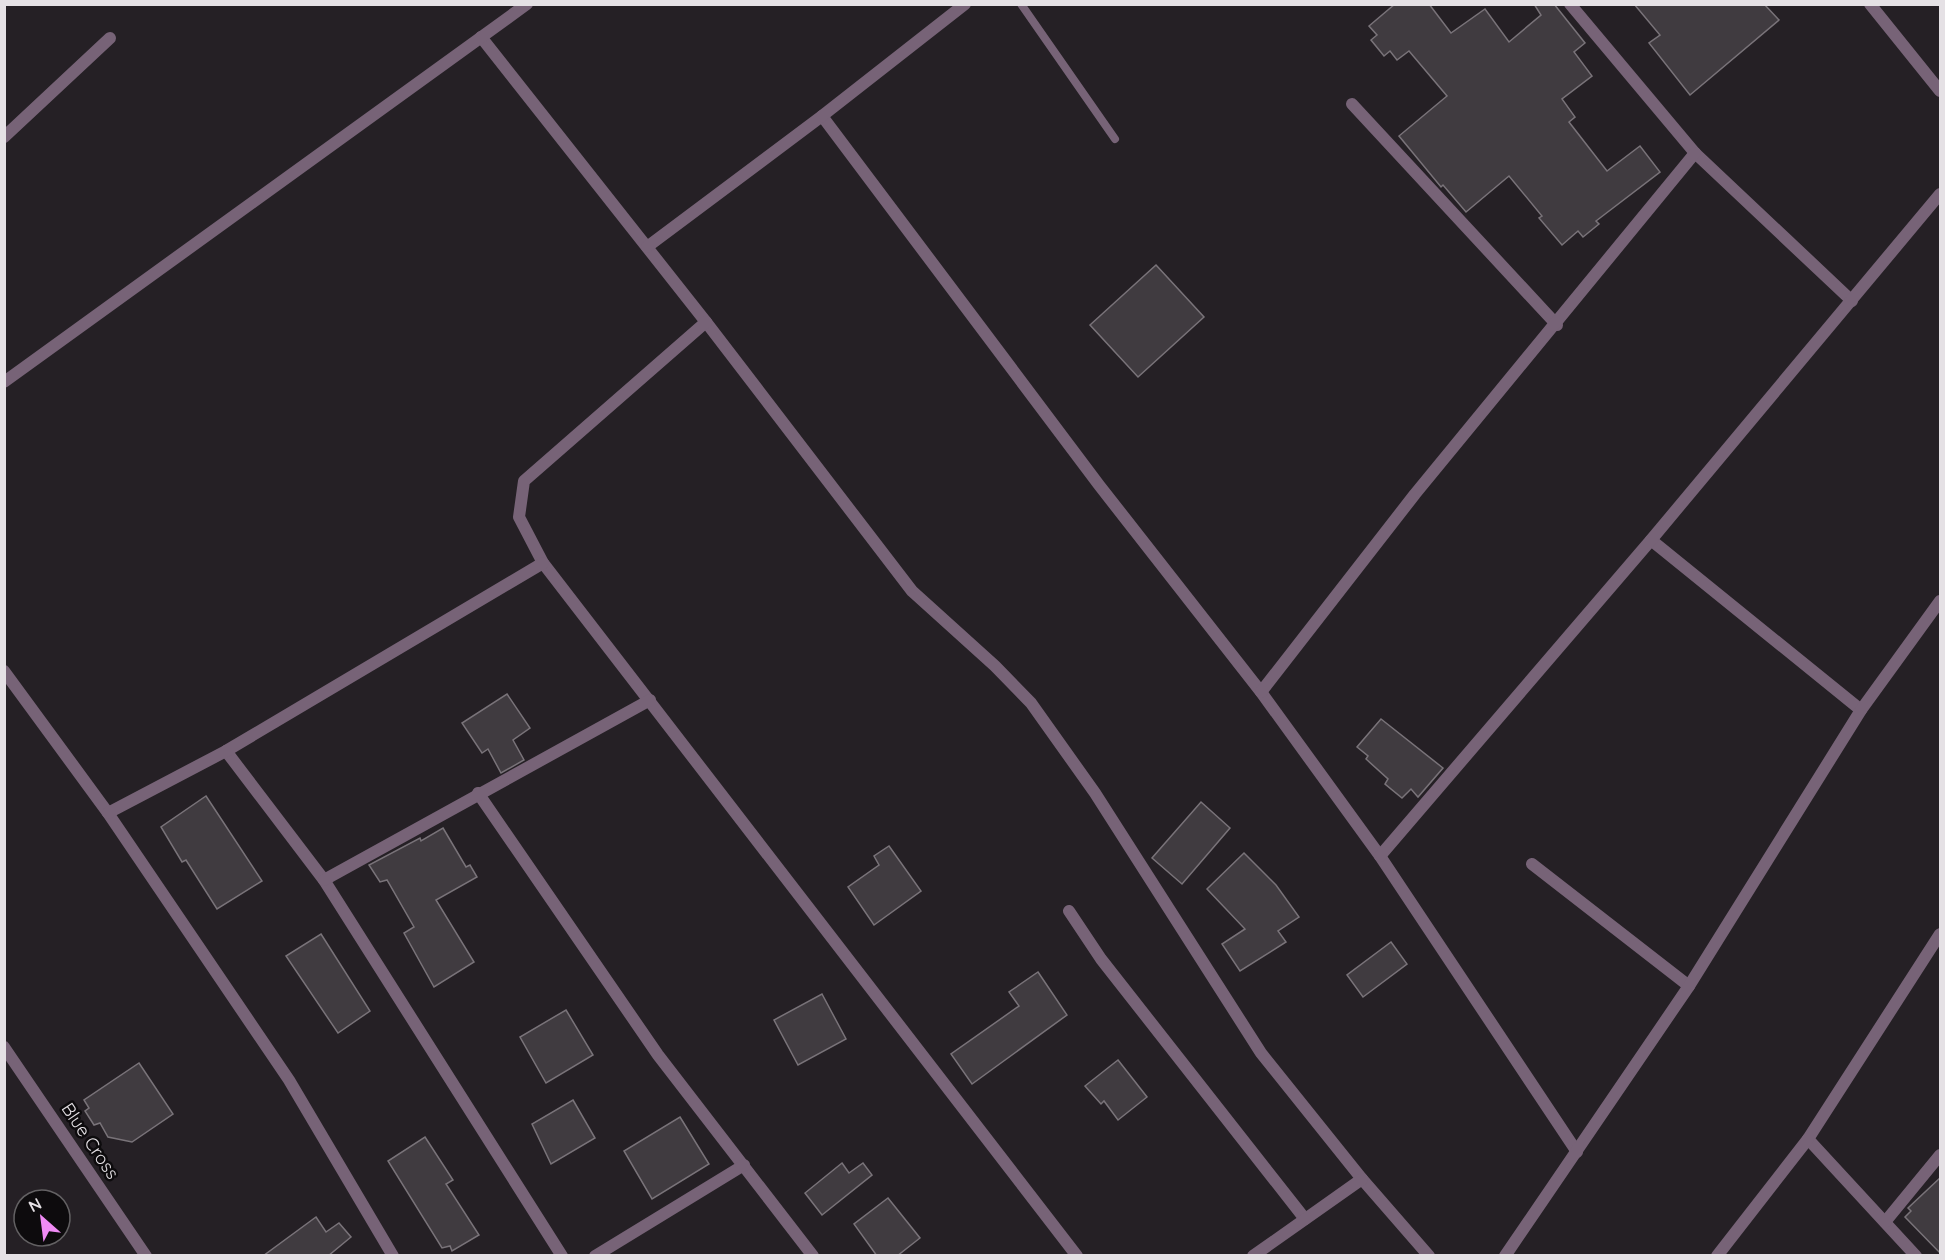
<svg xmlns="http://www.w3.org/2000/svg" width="1945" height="1260" font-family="Quicksand,sans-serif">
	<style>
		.building { fill: #403b40; stroke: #797379; stroke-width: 1.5 }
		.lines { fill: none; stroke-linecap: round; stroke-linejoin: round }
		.lane { stroke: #776377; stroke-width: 8 }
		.street { stroke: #776377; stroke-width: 12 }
		.labels { text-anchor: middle; stroke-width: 5; stroke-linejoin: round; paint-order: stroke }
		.street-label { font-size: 18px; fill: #e5e1e5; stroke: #0d0b0d }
	</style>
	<rect width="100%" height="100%" fill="#252025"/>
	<g class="building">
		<polygon points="1395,4 1429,4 1451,33 1485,9 1509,42 1541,15 1534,4 1554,4 1585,43 1574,52 1592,76 1562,99 1575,117 1569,122 1607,171 1640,146 1660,172 1596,221 1599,224 1583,237 1578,231 1562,245 1539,218 1542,216 1509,176 1466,212 1443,185 1441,187 1399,136 1447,96 1409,51 1397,60 1390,51 1384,56 1371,40 1377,35 1369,26"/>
		<polygon points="1634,4 1764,4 1779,20 1690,95 1649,43 1660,35"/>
		<polygon points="1156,265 1204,317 1138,377 1090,325"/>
		<polygon points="507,694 530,728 513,740 524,760 501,773 488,749 482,753 462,723"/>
		<polygon points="1381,719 1443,768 1418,797 1411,789 1402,798 1385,784 1388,779 1366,759 1368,756 1357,747"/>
		<polygon points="206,796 262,881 217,909 186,860 182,862 161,827"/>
		<polygon points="1201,802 1230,828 1182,884 1152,858"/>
		<polygon points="443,828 466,867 470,865 477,877 436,900 474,962 434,987 404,933 414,927 387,880 380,882 369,865 420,838 421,841"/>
		<polygon points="889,846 921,891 874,925 848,887 879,865 874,856"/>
		<polygon points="1244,853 1276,885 1299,917 1278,931 1286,942 1240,971 1222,944 1245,929 1207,889"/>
		<polygon points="321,934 370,1011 338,1033 286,956"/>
		<polygon points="1391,942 1407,964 1363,997 1347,975"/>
		<polygon points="1038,972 1067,1015 972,1084 951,1054 1019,1006 1009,992"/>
		<polygon points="822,994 846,1039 798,1065 774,1020"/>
		<polygon points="566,1010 593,1055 546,1083 520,1037"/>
		<polygon points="1118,1060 1147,1097 1118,1120 1104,1101 1101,1104 1085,1086"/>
		<polygon points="139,1063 173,1114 132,1142 108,1137 100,1123 94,1125 85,1111 89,1108 84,1100"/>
		<polygon points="573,1100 595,1138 551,1164 532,1124"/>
		<polygon points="680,1117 709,1164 652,1199 624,1151"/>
		<polygon points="425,1137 453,1180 446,1184 479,1235 452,1251 450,1246 442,1248 388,1161"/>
		<polygon points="842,1163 849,1173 863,1163 872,1175 822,1215 805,1193"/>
		<polygon points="1941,1177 1941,1254 1905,1217 1911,1211 1908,1208"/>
		<polygon points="888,1198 920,1238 897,1256 877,1256 854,1224"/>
		<polygon points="316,1217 326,1232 339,1223 351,1237 328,1256 263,1256"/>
	</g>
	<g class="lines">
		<polyline class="lane" points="1021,4 1115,139"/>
		<g class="street">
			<polyline points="1570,4 1695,153 1852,301"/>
			<polyline points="1870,4 1940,91"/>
			<polyline points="481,37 706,322 912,591 995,666 1031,703 1095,793 1261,1053 1362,1179 1429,1256"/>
			<polyline points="1352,104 1557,325"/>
			<polyline points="822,116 1099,485 1261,692 1380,856 1577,1152"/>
			<polyline points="4,137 110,38"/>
			<polyline points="647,247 822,116 965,4"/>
			<polyline points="706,322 524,481 519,517 543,563 1077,1256"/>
			<polyline points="4,382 527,4"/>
			<polyline points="1651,540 1861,710"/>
			<polyline points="4,671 108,813 289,1080 393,1256"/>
			<polyline points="1261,692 1415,494 1695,153"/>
			<polyline points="226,751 324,880 562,1256"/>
			<polyline points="478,793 658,1055 813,1256"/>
			<polyline points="108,813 226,751 543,563"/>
			<polyline points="1380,856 1651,540 1940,194"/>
			<polyline points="1532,864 1689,986"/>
			<polyline points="324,880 650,700"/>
			<polyline points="1069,911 1101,959 1305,1219"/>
			<polyline points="4,1047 146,1256"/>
			<polyline points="1808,1139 1916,1256"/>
			<polyline points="1885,1222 1940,1155"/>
			<polyline points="595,1256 744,1165"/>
			<polyline points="1253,1256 1362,1179"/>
			<polyline points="1505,1256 1689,986 1861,710 1940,601"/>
			<polyline points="1717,1256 1808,1139 1940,934"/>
		</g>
	</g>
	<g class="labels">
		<g class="street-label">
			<text transform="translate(90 1141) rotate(56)" y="6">Blue Cross</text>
		</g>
	</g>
	<rect width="1945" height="1260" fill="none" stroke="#e5e1e5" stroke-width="12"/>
	<g transform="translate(42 1218) rotate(332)"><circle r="28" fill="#0d0b0d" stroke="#636163" stroke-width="1.5"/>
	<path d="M0-4.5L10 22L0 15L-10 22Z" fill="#f08bf5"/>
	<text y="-9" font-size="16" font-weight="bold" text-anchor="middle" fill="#e5e1e5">N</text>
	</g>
</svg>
